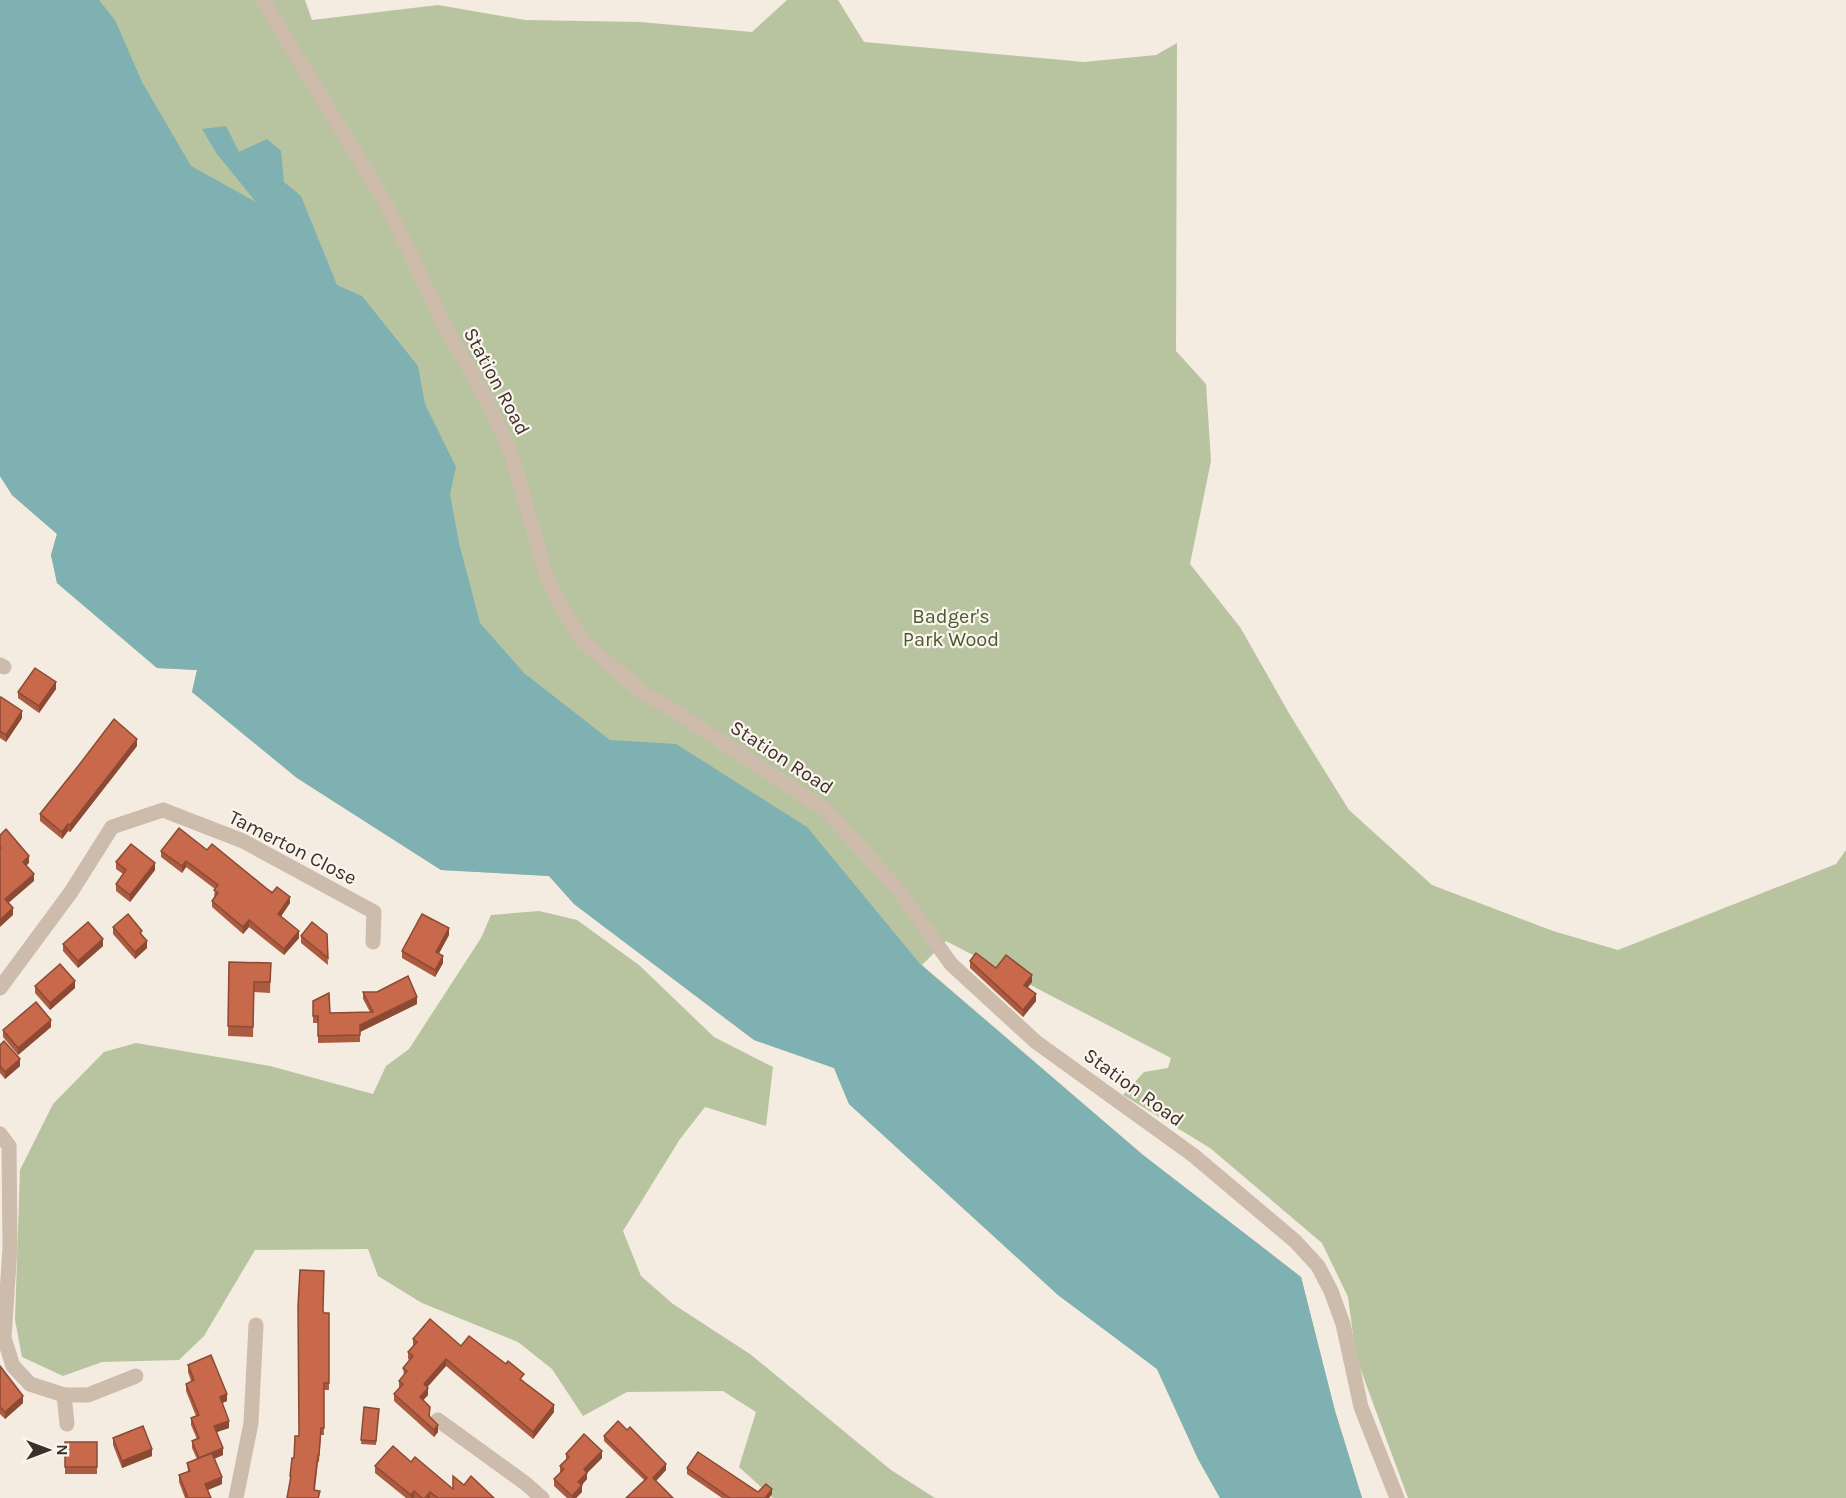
<svg xmlns="http://www.w3.org/2000/svg" width="1846" height="1498" font-family="Karla,sans-serif">
	<style>
		.green { fill: #b8c4a0 }
		.water { fill: #7fb0b2 }
		.lines { fill: none; stroke-linecap: round; stroke-linejoin: round }
		.minor { stroke: #cdbbac; stroke-width: 15 }
		.wall { fill: #ac5a40 }
		.shaded-wall { fill: #8c4a34 }
		.building { fill: #c8694b; stroke: #8c4a34; stroke-width: 1.5 }
		.labels { text-anchor: middle; stroke-width: 4.5; stroke-linejoin: round; paint-order: stroke }
		.street-label { font-size: 20px; fill: #3b302b; stroke: #fbf5ee }
		.park-label { font-size: 20px; fill: #4a5a2e; stroke: #fbf5ee }
	</style>
	<rect width="100%" height="100%" fill="#f4ebe1"/>
	<g class="green">
		<polygon points="0,0 305,0 312,20 438,5 525,20 640,22 752,32 787,0 838,0 864,42 1084,62 1156,55 1177,43 1176,351 1206,384 1211,461 1190,564 1240,627 1290,715 1349,810 1432,885 1553,931 1618,950 1836,864 1846,850 1846,1498 1408,1498 1356,1357 1348,1297 1322,1243 1210,1148 1123,1095 1144,1072 1168,1068 1171,1058 946,941 922,965 1143,1155 1301,1277 1335,1411 1362,1498 1220,1498 1198,1459 1157,1369 1058,1295 849,1104 834,1068 754,1040 574,904 549,876 441,870 297,778 192,692 197,670 157,668 57,583 51,555 57,534 12,495 0,476"/>
		<polygon points="539,911 577,920 639,965 714,1037 773,1067 766,1126 705,1107 680,1139 623,1231 641,1276 673,1304 750,1354 891,1470 935,1498 773,1498 739,1467 756,1412 723,1391 627,1392 583,1416 552,1369 518,1342 422,1303 378,1276 368,1249 255,1250 204,1336 179,1360 102,1362 63,1376 22,1357 15,1320 20,1170 53,1104 104,1052 136,1043 270,1066 373,1094 386,1066 409,1049 481,938 491,915"/>
	</g>
	<polygon class="water" points="0,0 99,0 115,20 142,82 191,166 256,202 217,154 202,129 226,126 239,152 267,139 281,151 284,182 301,196 337,285 362,296 418,366 425,404 456,467 450,494 459,543 480,623 524,673 610,740 676,744 807,827 921,965 1143,1155 1301,1277 1335,1411 1362,1498 1220,1498 1198,1459 1157,1369 1058,1295 849,1104 834,1068 754,1040 574,904 549,876 441,870 297,778 192,692 197,670 157,668 57,583 51,555 57,534 12,495 0,476"/>
	<g class="lines">
		<g class="minor">
			<polyline points="263,0 388,207 446,329 486,398 512,456 547,578 562,608 584,643 645,694 665,705 826,810 896,887 951,964 1036,1042 1193,1155 1295,1241 1318,1266 1331,1291 1343,1324 1361,1407 1397,1498"/>
			<polyline points="0,665 4,667"/>
			<polyline points="0,988 71,892 112,827 163,810 243,841 374,912 373,942"/>
			<polyline points="0,1134 9,1146 10,1248 4,1338 13,1366 30,1384 64,1395 67,1424"/>
			<polyline points="64,1395 88,1395 136,1376"/>
			<polyline points="438,1420 525,1483 542,1498"/>
			<polyline points="236,1498 251,1423 256,1325"/>
		</g>
	</g>
	<g class="wall">
		<polygon points="56,689 39,713 18,698 18,692"/>
		<polygon points="0,698 22,718 6,742 0,738"/>
		<polygon points="137,746 70,832 68,831 62,839 40,821 40,814"/>
		<polygon points="207,850 290,903 281,916 299,938 284,955 249,927 243,934 212,907 212,901 214,897 215,889 186,867 182,873 161,857 161,851"/>
		<polygon points="116,862 155,870 130,902 116,891 116,884 123,874 116,869"/>
		<polygon points="113,927 142,935 147,948 135,959 113,934"/>
		<polygon points="327,934 328,965 301,943 301,936"/>
		<polygon points="449,935 439,953 443,963 435,977 402,958 402,951"/>
		<polygon points="63,944 103,946 78,968 63,951"/>
		<polygon points="970,961 996,968 1032,982 1028,987 1036,1001 1023,1017 970,968"/>
		<polygon points="229,962 271,963 270,993 254,992 253,1037 228,1036"/>
		<polygon points="35,986 75,988 50,1010 35,993"/>
		<polygon points="363,992 417,1004 360,1032 360,1042 318,1043 318,1023 313,1023 313,1001 330,1013 370,1012 363,999"/>
		<polygon points="51,1027 18,1055 3,1037 3,1030"/>
		<polygon points="0,1045 20,1066 5,1079 0,1073"/>
		<polygon points="323,1311 324,1313 329,1313 329,1390 324,1390 324,1435 321,1435 319,1462 318,1462 315,1490 320,1491 319,1498 287,1498 290,1483 290,1476 299,1436"/>
		<polygon points="413,1339 461,1346 524,1381 523,1381 554,1412 533,1439 446,1366 427,1387 428,1395 423,1400 430,1414 430,1417 438,1432 434,1437 394,1401 394,1394 399,1388 399,1381 404,1375 403,1368 410,1360 408,1359 408,1352 413,1346"/>
		<polygon points="188,1365 227,1401 222,1403 229,1428 217,1432 223,1455 214,1459 222,1484 208,1490 211,1498 185,1498 179,1482 179,1475 188,1472 187,1463 197,1459 192,1448 192,1441 197,1439 191,1425 191,1418 196,1416 186,1391 186,1384 191,1381 188,1372"/>
		<polygon points="0,1366 23,1403 5,1419 0,1414"/>
		<polygon points="364,1407 379,1409 376,1445 361,1444"/>
		<polygon points="604,1436 666,1470 656,1481 644,1480 604,1441"/>
		<polygon points="113,1438 152,1456 122,1468 113,1445"/>
		<rect x="65" y="1442" width="32" height="32"/>
		<polygon points="566,1454 602,1458 587,1473 587,1479 582,1485 582,1492 576,1498 567,1498 554,1486 554,1479 560,1473 560,1466 566,1460"/>
		<polygon points="411,1462 453,1489 464,1485 494,1498 406,1498 375,1473 375,1466"/>
		<polygon points="687,1468 758,1492 772,1494 769,1498 722,1498 687,1474"/>
	</g>
	<g class="shaded-wall">
		<polygon points="56,682 56,689 39,713 39,706"/>
		<polygon points="22,711 22,718 6,742 6,735"/>
		<polygon points="137,739 137,746 70,832 70,825"/>
		<polygon points="68,824 68,831 62,839 62,832"/>
		<polygon points="29,856 29,863 23,869 23,862"/>
		<polygon points="186,861 186,867 182,873 182,866"/>
		<polygon points="155,863 155,870 130,902 130,895"/>
		<polygon points="34,874 34,881 5,906 5,899"/>
		<polygon points="290,897 290,903 278,921 278,914"/>
		<polygon points="13,908 13,915 0,927 0,920"/>
		<polygon points="249,920 249,927 243,934 243,927"/>
		<polygon points="449,928 449,935 436,959 436,952"/>
		<polygon points="299,931 299,938 284,955 284,949"/>
		<polygon points="103,939 103,946 78,968 78,961"/>
		<polygon points="147,941 147,948 135,959 135,952"/>
		<polygon points="443,956 443,963 435,977 435,970"/>
		<polygon points="1032,975 1032,982 1024,992 1024,985"/>
		<polygon points="75,981 75,988 50,1010 50,1003"/>
		<polygon points="1036,994 1036,1001 1023,1017 1023,1010"/>
		<polygon points="417,997 417,1004 360,1032 360,1025"/>
		<polygon points="51,1020 51,1027 18,1055 18,1048"/>
		<polygon points="20,1059 20,1066 5,1079 5,1072"/>
		<polygon points="446,1359 446,1366 424,1391 424,1384"/>
		<polygon points="428,1388 428,1395 420,1404 420,1397"/>
		<polygon points="227,1394 227,1401 220,1404 220,1397"/>
		<polygon points="23,1396 23,1403 5,1419 5,1412"/>
		<polygon points="554,1405 554,1412 533,1439 533,1432"/>
		<polygon points="229,1421 229,1428 214,1433 214,1426"/>
		<polygon points="438,1425 438,1432 434,1437 434,1430"/>
		<polygon points="223,1448 223,1455 199,1465 199,1458"/>
		<polygon points="152,1449 152,1456 122,1468 122,1461"/>
		<polygon points="602,1451 602,1458 587,1473 587,1479 578,1489 578,1482 584,1469"/>
		<polygon points="666,1464 666,1470 653,1484 653,1478"/>
		<polygon points="222,1477 222,1484 205,1491 205,1484"/>
		<polygon points="582,1485 582,1492 576,1498 572,1498 572,1496"/>
		<polygon points="772,1489 772,1494 769,1498 765,1498"/>
		<polygon points="414,1491 414,1498 411,1498 411,1495"/>
		<polygon points="430,1492 430,1498 425,1498"/>
	</g>
	<g class="building">
		<polygon points="35,668 56,682 39,706 18,692"/>
		<polygon points="1,697 22,711 6,735 0,731 0,698"/>
		<polygon points="114,719 137,739 70,825 68,824 62,832 40,814 79,765"/>
		<polygon points="179,828 207,850 212,844 272,893 277,887 290,897 278,914 299,931 284,949 249,920 243,927 212,901 218,893 214,890 218,885 186,861 182,866 161,851"/>
		<polygon points="6,829 29,856 23,862 34,874 5,899 13,908 0,920 0,850 1,848 0,847 0,835"/>
		<polygon points="131,844 155,863 130,895 116,884 126,870 116,862"/>
		<polygon points="128,914 142,931 140,933 147,941 135,952 113,927"/>
		<polygon points="422,914 449,928 436,952 443,956 435,970 402,951"/>
		<polygon points="88,922 103,939 78,961 63,944"/>
		<polygon points="312,922 327,934 328,958 301,936"/>
		<polygon points="976,953 996,968 1006,955 1032,975 1024,985 1036,994 1023,1010 970,961"/>
		<polygon points="229,962 271,963 270,982 254,982 253,1027 228,1026"/>
		<polygon points="60,964 75,981 50,1003 35,986"/>
		<polygon points="408,976 417,997 360,1025 360,1035 318,1036 318,1016 313,1016 313,1001 329,993 330,1013 373,1012 363,992 377,992"/>
		<polygon points="36,1002 51,1020 18,1048 3,1030"/>
		<polygon points="4,1041 20,1059 5,1072 0,1066 0,1045"/>
		<polygon points="300,1270 324,1271 323,1311 324,1313 329,1313 329,1383 324,1383 324,1428 321,1428 319,1455 318,1455 314,1487 314,1490 320,1491 318,1498 287,1498 291,1476 290,1476 292,1458 294,1458 295,1436 299,1436 298,1306"/>
		<polygon points="430,1319 461,1346 469,1336 506,1364 508,1361 524,1374 520,1379 554,1405 533,1432 446,1359 424,1384 428,1388 420,1397 430,1407 429,1416 438,1425 434,1430 394,1394 403,1384 399,1381 407,1371 403,1368 413,1356 408,1352 417,1342 413,1339"/>
		<polygon points="211,1355 227,1394 220,1397 229,1421 214,1426 223,1448 199,1458 192,1441 199,1438 191,1418 199,1415 186,1384 194,1380 188,1365"/>
		<polygon points="0,1366 23,1396 5,1412 0,1407"/>
		<polygon points="364,1407 379,1409 376,1441 361,1440"/>
		<polygon points="618,1421 627,1430 630,1427 666,1464 653,1478 673,1498 626,1498 647,1478 604,1436"/>
		<polygon points="143,1426 152,1449 122,1461 113,1438"/>
		<polygon points="584,1434 602,1451 584,1469 587,1473 578,1482 582,1485 572,1496 554,1479 564,1469 560,1466 569,1457 566,1454"/>
		<rect x="65" y="1442" width="32" height="25"/>
		<polygon points="393,1446 411,1462 415,1457 453,1489 453,1476 464,1485 471,1476 494,1498 438,1498 430,1492 425,1498 422,1498 414,1491 411,1495 375,1466"/>
		<polygon points="698,1452 758,1492 766,1484 772,1489 765,1498 730,1498 687,1468"/>
		<polygon points="212,1453 222,1477 205,1484 211,1498 188,1498 179,1475 190,1471 187,1463"/>
	</g>
	<g class="labels">
		<g class="street-label">
			<text transform="translate(497 381) rotate(62)" y="7">Station Road</text>
			<text transform="translate(782 757) rotate(33)" y="7">Station Road</text>
			<text transform="translate(293 847) rotate(27)" y="7">Tamerton Close</text>
			<text transform="translate(1134 1087) rotate(36)" y="7">Station Road</text>
		</g>
		<g class="park-label">
			<text x="951" y="623">Badger's<tspan x="951" dy="23">Park Wood</tspan></text>
		</g>
	</g>
	<g transform="translate(48 1450) rotate(90)" stroke="#fbf5ee" stroke-width="4.5" paint-order="stroke">
	<path d="M0-4.5L10 22L0 15L-10 22Z" fill="#3b302b"/>
	<text y="-9" font-size="16" font-weight="bold" text-anchor="middle" fill="#3b302b">N</text>
	</g>
</svg>
